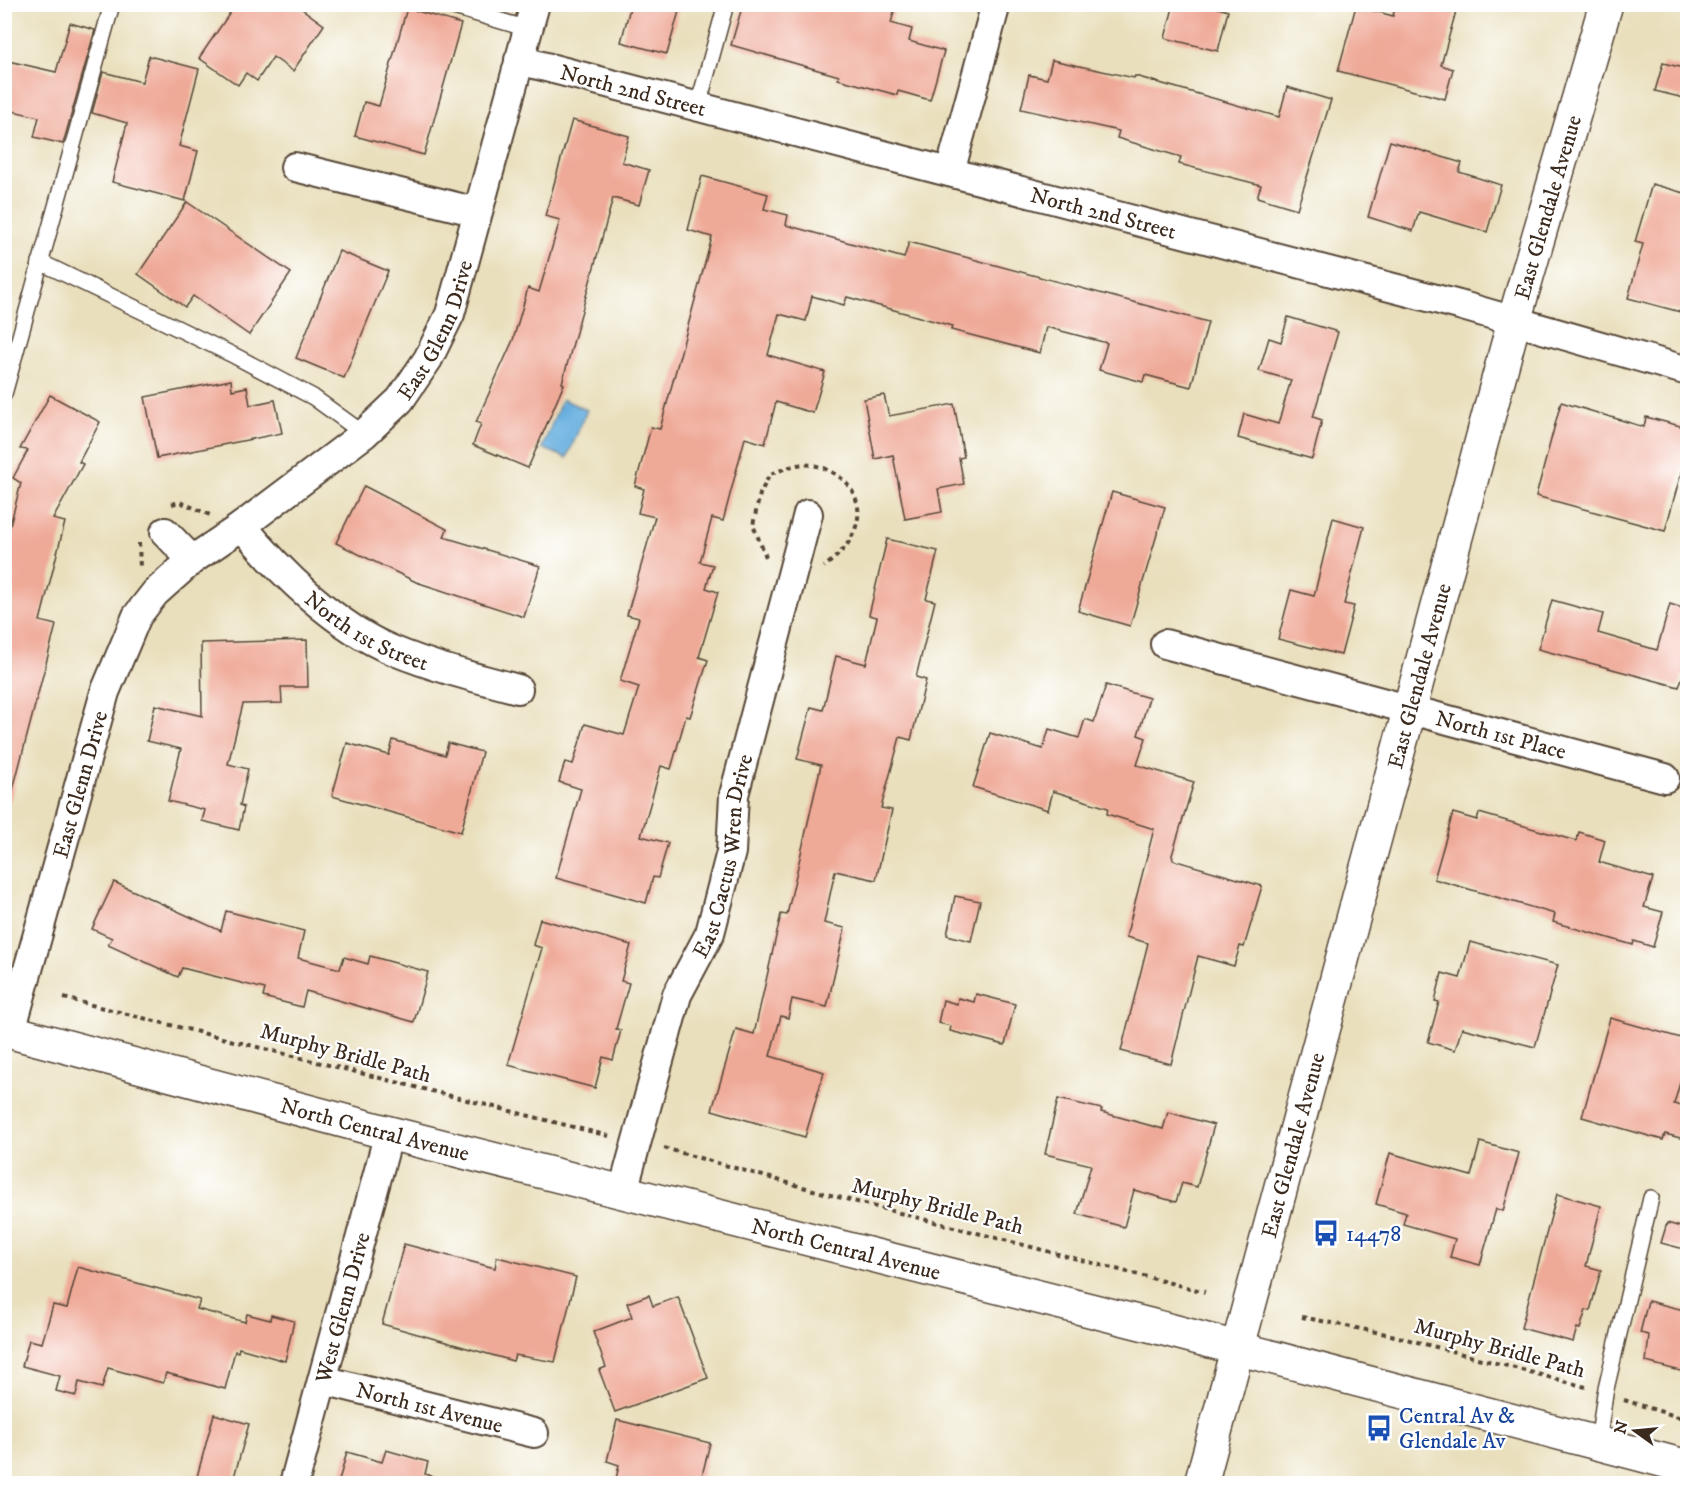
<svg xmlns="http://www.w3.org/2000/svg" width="1692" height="1488" font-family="'IM FELL DW Pica',serif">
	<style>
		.water { fill: #69b0e0; stroke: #526d7f; stroke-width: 1.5 }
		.building { fill: #efa997 }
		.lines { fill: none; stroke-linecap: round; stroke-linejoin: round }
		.lane-casing { stroke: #554536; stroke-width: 18 }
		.street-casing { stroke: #554536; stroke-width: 32 }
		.secondary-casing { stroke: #554536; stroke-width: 36 }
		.path { stroke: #554536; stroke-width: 4; stroke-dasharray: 4.5 4.5; stroke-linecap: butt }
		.lane { stroke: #fff; stroke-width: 15 }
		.street { stroke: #fff; stroke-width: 28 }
		.secondary { stroke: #fff; stroke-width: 33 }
		.labels { text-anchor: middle; stroke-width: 4.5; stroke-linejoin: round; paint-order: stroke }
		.street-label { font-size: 22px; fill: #3b2a1e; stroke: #fff }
		.transit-label { font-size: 22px; fill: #164399; stroke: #fff; text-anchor: start }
	</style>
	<rect width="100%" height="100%" fill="#fff"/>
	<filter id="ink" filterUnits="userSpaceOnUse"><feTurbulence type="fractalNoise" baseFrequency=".0167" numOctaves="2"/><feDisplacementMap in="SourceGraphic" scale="12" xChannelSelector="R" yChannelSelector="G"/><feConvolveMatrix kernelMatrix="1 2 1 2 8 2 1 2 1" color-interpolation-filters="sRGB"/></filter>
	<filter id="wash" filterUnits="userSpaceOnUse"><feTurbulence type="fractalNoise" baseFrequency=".008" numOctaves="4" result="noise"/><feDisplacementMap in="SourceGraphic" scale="24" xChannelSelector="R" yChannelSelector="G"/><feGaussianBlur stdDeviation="1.35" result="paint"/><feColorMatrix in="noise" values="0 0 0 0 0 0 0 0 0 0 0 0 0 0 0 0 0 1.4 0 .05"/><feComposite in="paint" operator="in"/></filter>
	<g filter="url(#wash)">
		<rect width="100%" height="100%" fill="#e9dfbc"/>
		<polygon class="water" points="562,399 587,410 567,458 542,448"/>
		<g id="blocks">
			<g class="building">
				<polygon points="236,4 295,4 324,25 293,71 273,57 257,81 246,73 238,85 199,58"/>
				<polygon points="631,4 681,4 667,54 621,42"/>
				<polygon points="743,4 896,4 891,23 912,29 909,41 944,51 930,100 898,91 897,95 838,79 839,76 731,45"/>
				<polygon points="1174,4 1205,4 1228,11 1218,51 1165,38"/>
				<polygon points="1396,4 1458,4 1441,65 1453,69 1445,99 1338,71 1356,6 1393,16"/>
				<polygon points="407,8 461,24 424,155 355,136 364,102 379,106"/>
				<polygon points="70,23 95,30 63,144 34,137 39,117 4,109 4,60 56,72"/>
				<polygon points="149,56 199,69 179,146 198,151 185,201 112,182 127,123 92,113 103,72 142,82"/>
				<polygon points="1052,60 1134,78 1135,76 1279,117 1287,87 1331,100 1297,209 1257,197 1261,185 1179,164 1181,157 1117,138 1119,131 1021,109 1029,75 1047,79"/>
				<polygon points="1663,63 1688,69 1688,99 1655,91"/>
				<polygon points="572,120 629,136 622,162 649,170 639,205 613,198 562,383 564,384 528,468 473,445 481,424 476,422 513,340 528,288 539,292 560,220 545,216"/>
				<polygon points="1390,141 1462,163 1459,172 1501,185 1487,232 1419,212 1413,231 1368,217"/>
				<polygon points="702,176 768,194 764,209 788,215 786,225 904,258 909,242 1208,322 1191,387 1145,375 1143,382 1099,370 1107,343 1046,327 1040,353 951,330 952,326 847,297 844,305 812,296 806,321 779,314 768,355 825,372 813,413 776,402 765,444 745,438 723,521 712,518 700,562 713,565 706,588 718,592 699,657 708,660 690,717 686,716 671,769 661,766 641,836 668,843 658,878 653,877 646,903 556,878 581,789 559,782 565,762 573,764 585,724 624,735 639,687 620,681 639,618 627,615 655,517 638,513 644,489 635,486 651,427 660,429 712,237 688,230"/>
				<polygon points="1652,184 1688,194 1688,314 1628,298 1643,244 1635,242"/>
				<polygon points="187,202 291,273 249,335 193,296 185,307 138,274"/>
				<polygon points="339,251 388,271 344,378 296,358"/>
				<polygon points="1288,317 1338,332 1313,417 1322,420 1312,459 1238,438 1244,414 1278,424 1291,380 1259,371 1269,338 1281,342"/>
				<polygon points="231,380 232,390 247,387 250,405 275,400 282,433 157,458 145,397"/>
				<polygon points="50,395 100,422 79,462 83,464 53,519 65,522 40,621 56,625 10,801 4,800 4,549 21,483 13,478 28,450 20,449"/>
				<polygon points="884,395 889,416 954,404 964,457 959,458 964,484 938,489 942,512 905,519 893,455 875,459 864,399"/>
				<polygon points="1561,402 1644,427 1646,417 1688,428 1688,448 1665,531 1536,496"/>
				<polygon points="364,486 447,529 444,537 540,566 524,617 416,582 336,543"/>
				<polygon points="1112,492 1165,507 1130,626 1078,611"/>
				<polygon points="1333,518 1364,527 1344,604 1354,606 1341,655 1278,639 1291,590 1314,596"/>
				<polygon points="887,539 938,551 926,599 935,601 916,677 926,680 911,740 900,737 881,808 892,810 876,880 835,871 824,923 845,928 827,1007 792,999 788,1018 781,1016 770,1056 824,1072 805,1137 712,1110 736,1029 754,1034 781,914 787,915 821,765 797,759 811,707 823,710 836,656 866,664 877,617 869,615"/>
				<polygon points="1552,600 1603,614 1598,633 1657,650 1670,604 1688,610 1688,676 1683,675 1679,687 1538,649"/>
				<polygon points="307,640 308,687 281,687 282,703 243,704 228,764 248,769 240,805 244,807 239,830 202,821 205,810 168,801 181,749 147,741 155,705 202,716 201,643"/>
				<polygon points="1106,685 1149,698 1138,735 1146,738 1137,765 1194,782 1172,855 1173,860 1262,886 1244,947 1240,946 1234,966 1198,956 1171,1064 1121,1051 1148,943 1126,937 1154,829 1107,814 1108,808 1053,791 1048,810 973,787 990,733 1043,749 1049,729 1079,738 1085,719 1094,722"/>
				<polygon points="393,740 445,755 448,743 482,752 461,832 332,796 347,743 389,755"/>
				<polygon points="1453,813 1477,820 1479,813 1576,841 1579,832 1605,840 1599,862 1653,878 1644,907 1663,912 1653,947 1634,941 1633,945 1553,922 1555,914 1434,879"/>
				<polygon points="114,882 221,931 226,911 304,931 298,958 340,969 344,957 368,964 370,956 428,972 414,1022 306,991 302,1007 263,997 265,989 182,968 178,977 108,945 112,938 92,929"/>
				<polygon points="955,896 980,901 971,941 947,935"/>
				<polygon points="540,919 631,945 621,981 629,983 616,1029 621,1030 613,1060 603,1057 595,1088 508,1065 542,948 533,945"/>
				<polygon points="1470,942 1558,965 1535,1047 1462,1028 1455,1050 1428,1042 1439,1002 1435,1001 1442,973 1460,978"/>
				<polygon points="976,994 1015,1004 1005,1045 950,1031 951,1026 938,1023 943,1000 957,1004 958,998 974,1002"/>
				<polygon points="1610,1018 1688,1040 1688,1054 1674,1104 1688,1108 1688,1140 1665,1134 1663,1140 1582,1117"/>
				<polygon points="1058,1099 1102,1109 1101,1112 1163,1129 1168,1112 1214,1125 1197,1187 1182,1183 1176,1202 1134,1190 1124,1227 1077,1214 1091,1165 1045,1154"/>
				<polygon points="1480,1142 1519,1153 1503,1211 1496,1209 1480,1265 1450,1257 1455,1239 1403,1224 1406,1213 1376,1204 1390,1153 1471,1176"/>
				<polygon points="1557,1194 1601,1206 1586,1266 1601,1270 1590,1311 1586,1310 1580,1329 1577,1328 1573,1342 1521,1328"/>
				<polygon points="1667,1223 1688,1229 1688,1250 1661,1243"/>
				<polygon points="404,1244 495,1268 497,1257 576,1277 555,1362 515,1355 513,1361 382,1324"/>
				<polygon points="78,1267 200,1300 197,1309 245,1322 247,1314 270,1320 271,1315 294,1321 285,1361 239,1348 238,1352 235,1351 225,1389 166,1373 163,1383 108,1368 102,1388 79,1382 76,1396 56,1391 60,1376 22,1366 29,1340 42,1343 53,1305 67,1308"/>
				<polygon points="649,1295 653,1306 678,1297 708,1378 615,1412 599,1370 606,1367 593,1332 632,1317 627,1303"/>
				<polygon points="1648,1301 1688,1311 1688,1373 1646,1362 1649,1335 1640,1333"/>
				<polygon points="214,1414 249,1424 232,1484 195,1484"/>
				<polygon points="617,1420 710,1443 700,1484 615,1484 619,1465 607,1461"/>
				<polygon points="386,1450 428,1462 425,1474 434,1477 433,1484 338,1484 347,1452 382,1462"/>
			</g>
		</g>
	</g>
	<g filter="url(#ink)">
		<use href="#blocks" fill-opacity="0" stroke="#554536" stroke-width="1.5"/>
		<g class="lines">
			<g class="lane-casing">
				<g id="lane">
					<polyline points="444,4 528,29"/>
					<polyline points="698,106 726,4"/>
					<polyline points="40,262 235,356 313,397 364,434"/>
					<polyline points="4,394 112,4"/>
					<polyline points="1598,1444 1605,1393 1651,1198"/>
				</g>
			</g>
			<g class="street-casing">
				<g id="street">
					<path id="s1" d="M519 60 1459 305 1688 371"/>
					<polyline points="295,167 477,212"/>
					<polyline points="950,172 996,4"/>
					<path id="s2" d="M242 526C280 572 336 627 392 650 433 667 476 678 518 689"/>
					<polyline points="165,532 192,560"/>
					<path id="s3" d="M1165 644 1665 778"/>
					<path id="s4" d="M11 1031 105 692 137 616 155 593 192 560 242 526 364 434 400 400 428 359 450 314 535 4"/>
					<path id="s5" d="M623 1191 677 995 710 933 731 852 734 795 808 514"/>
					<path id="s6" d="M323 1380 534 1433"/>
					<path id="s7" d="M294 1484 389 1133"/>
				</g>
			</g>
			<g class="secondary-casing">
				<g id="secondary">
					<path id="s8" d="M4 1030 389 1133 1157 1327 1688 1467"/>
					<path id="s9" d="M1201 1484 1514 321 1606 4"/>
				</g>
			</g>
			<g class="path">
				<polyline points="172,504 180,502 210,515"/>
				<polyline points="139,543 140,568"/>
				<path d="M766 557 753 525 760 494 770 474C779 471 788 467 797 465 829 460 866 489 857 523 852 543 839 555 824 567"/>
				<polyline points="64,998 609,1136"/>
				<polyline points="664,1148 838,1197 1205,1292"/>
				<polyline points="1302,1317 1391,1335 1586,1387"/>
				<polyline points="1624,1400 1688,1420"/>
			</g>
			<use href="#lane" class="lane"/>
			<use href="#street" class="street"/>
			<use href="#secondary" class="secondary"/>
		</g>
	</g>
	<defs>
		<g id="bus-bare" transform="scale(2.07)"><path d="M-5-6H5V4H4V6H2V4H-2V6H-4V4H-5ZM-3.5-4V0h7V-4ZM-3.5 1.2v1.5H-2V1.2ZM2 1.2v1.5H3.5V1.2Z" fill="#1a4fb4" stroke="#fff" stroke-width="2.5" paint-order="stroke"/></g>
	</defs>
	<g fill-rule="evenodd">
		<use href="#bus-bare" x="1326" y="1233"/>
		<use href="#bus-bare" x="1379" y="1428"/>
	</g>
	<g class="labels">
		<g class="street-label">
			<text dy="8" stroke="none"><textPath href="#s1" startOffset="118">North 2nd Street</textPath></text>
			<text dy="8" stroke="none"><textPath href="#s9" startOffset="1323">East Glendale Avenue</textPath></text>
			<text dy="8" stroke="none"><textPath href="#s1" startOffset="604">North 2nd Street</textPath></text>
			<text dy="8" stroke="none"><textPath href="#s4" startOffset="855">East Glenn Drive</textPath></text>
			<text dy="8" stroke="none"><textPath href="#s2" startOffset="165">North 1st Street</textPath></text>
			<text dy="8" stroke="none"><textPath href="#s9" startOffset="837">East Glendale Avenue</textPath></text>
			<text dy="8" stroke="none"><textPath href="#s3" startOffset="348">North 1st Place</textPath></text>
			<text dy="8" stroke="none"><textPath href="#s4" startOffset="256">East Glenn Drive</textPath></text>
			<text dy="8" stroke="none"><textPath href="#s5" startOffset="352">East Cactus Wren Drive</textPath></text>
			<text transform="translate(346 1052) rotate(15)" y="8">Murphy Bridle Path</text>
			<text dy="8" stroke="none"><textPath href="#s8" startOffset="384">North Central Avenue</textPath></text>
			<text dy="8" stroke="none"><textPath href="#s9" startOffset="351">East Glendale Avenue</textPath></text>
			<text transform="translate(938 1205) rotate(14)" y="8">Murphy Bridle Path</text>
			<text dy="8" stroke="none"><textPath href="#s8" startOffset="870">North Central Avenue</textPath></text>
			<text dy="8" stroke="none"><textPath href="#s7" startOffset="183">West Glenn Drive</textPath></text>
			<text transform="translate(1500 1347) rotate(15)" y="8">Murphy Bridle Path</text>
			<text dy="8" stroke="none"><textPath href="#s6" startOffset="110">North 1st Avenue</textPath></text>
		</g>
		<g class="transit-label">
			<text x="1346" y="1241">14478</text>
			<text x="1399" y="1423">Central Av &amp;<tspan x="1399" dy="25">Glendale Av</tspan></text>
		</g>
	</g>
	<rect width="1692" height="1488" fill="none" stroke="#fff" stroke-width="24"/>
	<g transform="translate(1635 1431) rotate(285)" stroke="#ffffff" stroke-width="4.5" paint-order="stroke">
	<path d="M0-4.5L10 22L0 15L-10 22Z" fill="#3b2a1e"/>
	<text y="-9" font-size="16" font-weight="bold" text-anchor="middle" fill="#3b2a1e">N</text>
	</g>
</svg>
